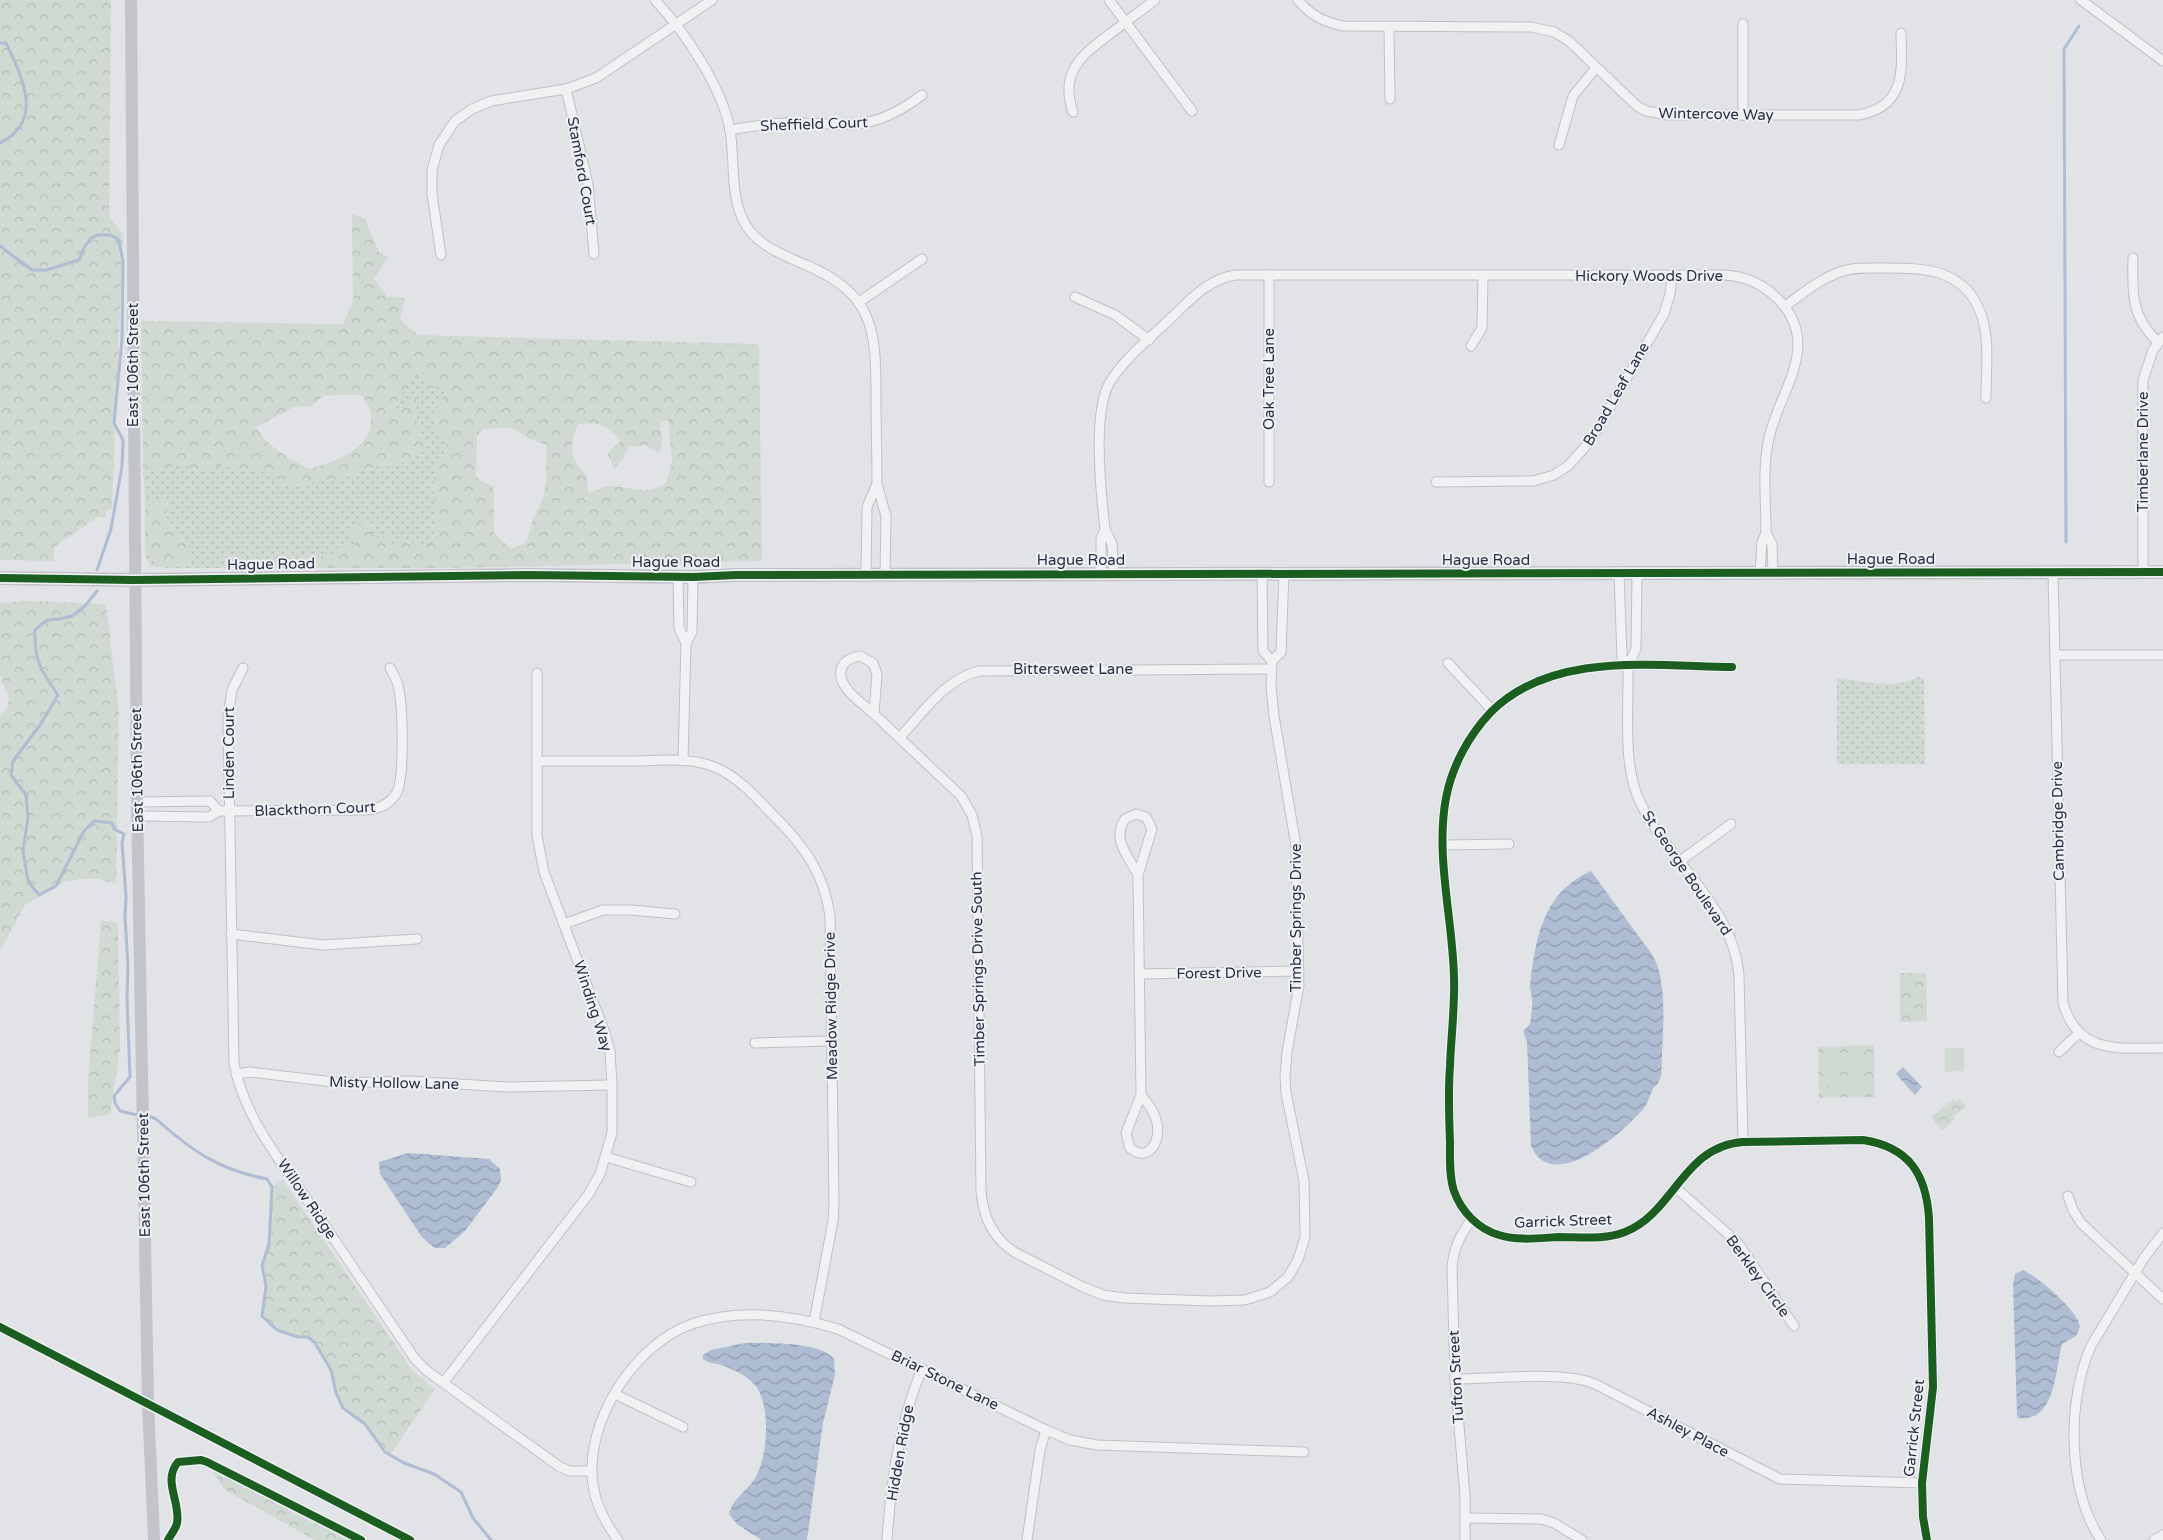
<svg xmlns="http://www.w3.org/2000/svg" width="2163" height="1540" font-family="'Varela Round',sans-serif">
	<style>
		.grass { fill: url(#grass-dots) }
		.forest { fill: url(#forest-crowns); fill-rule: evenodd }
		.pitch { fill: #d0dad2 }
		.water { fill: url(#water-waves) }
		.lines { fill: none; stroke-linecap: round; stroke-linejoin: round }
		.stream { stroke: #afbdd3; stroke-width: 3 }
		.minor-casing { stroke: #bfc1c5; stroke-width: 11 }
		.tertiary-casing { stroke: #bfc1c5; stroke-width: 14 }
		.minor { stroke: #f1f1f3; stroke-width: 9 }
		.tertiary { stroke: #f1f1f3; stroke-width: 11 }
		.secondary { stroke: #c2c4c9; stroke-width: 12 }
		.cycleway-casing { stroke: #eff1f6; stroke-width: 11 }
		.cycleway { stroke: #1b5e20; stroke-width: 8 }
		.labels { text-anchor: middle; stroke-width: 4; stroke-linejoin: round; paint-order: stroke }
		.street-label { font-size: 15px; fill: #282f41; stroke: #eff1f6 }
	</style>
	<defs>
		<pattern id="grass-dots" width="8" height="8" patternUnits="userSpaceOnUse" patternTransform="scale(1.25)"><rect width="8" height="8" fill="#d0dad2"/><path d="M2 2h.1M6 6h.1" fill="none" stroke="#b3bbb6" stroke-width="1.8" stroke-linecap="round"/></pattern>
		<pattern id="forest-crowns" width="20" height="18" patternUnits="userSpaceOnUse" patternTransform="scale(1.25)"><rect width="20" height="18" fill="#d0dad2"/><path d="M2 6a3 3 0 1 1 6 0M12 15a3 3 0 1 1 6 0" fill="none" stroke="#b3bbb6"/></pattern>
		<pattern id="water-waves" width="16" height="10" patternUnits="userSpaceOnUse" patternTransform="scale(1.25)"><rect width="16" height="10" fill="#afbdd3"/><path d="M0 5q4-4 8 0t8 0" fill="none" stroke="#8e9aad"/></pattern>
	</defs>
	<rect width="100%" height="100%" fill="#e1e3e7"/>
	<g class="grass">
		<path d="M424 371 433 390 439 382 446 391 436 410 435 430 447 444 446 455 435 467 433 487 438 541C427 545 418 546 407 541L397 545 391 543 394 536 379 539 372 534 356 542 352 548 338 549 331 556 276 559 252 568H166L151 566 146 557 145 550 154 556 162 567 190 564 187 544 168 522 165 514 172 504 167 499 155 503 145 500 143 472 183 465 202 471 210 466H223L271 472 286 486 335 479 381 465 404 462 427 442H421L417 424 416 398 395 414C396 396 410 381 424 371Z"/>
		<path d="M1918 677 1924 678 1925 764H1837V678C1847 678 1854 681 1864 682 1879 684 1905 686 1918 677Z"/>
	</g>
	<g class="forest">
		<polygon points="0,0 111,0 109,216 123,234 112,508 106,512 106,517 98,517 54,547 54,561 0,560"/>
		<path d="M352 214 365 219 379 252 388 257 374 279 387 296 405 298 400 320 418 335 759 344 762 561 448 568H252L276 559 330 556 340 546 352 548 356 542 349 536 354 528 362 522 371 525 372 534 379 539 394 536 391 543 397 545 401 541 422 545 438 541 433 487 435 467 446 455 447 444 435 430 436 410 446 391 439 382 433 390 425 382 423 371C411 381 395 397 395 413L407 400 416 398 417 424 421 441 428 442 404 462 381 465 335 479 285 486 271 472 223 466H210L202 471 183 465 143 472 141 321 343 324 353 301ZM341 395H362C365 401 371 409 371 416 375 449 333 462 309 469 289 458 267 447 256 427L294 407H310L323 396ZM668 419 672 462 666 483C644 497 634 486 611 486 603 486 595 492 588 493L587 475C570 463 568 442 579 424 601 422 606 426 621 441L610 450 608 455 614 468 623 459 628 447 646 445 658 453C665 445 661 434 660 424ZM512 428 532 440 547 445 546 483 542 501 535 514 526 542 511 549 494 533V491L492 486 479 480 476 474 477 436 483 429Z"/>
		<polygon points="167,499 172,504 165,514 168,522 187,544 190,564 162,567 154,556 145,550 145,500 155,503"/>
		<polygon points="28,601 106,604 119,714 116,884 99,879 80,879 63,882 25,905 0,951 0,715 8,707 9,698 0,675 0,605 2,603"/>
		<polygon points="101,920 118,923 120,1048 110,1114 88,1118 88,1082"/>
		<polygon points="1900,973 1926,973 1927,1021 1900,1022"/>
		<polygon points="1874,1045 1875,1097 1819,1098 1818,1047"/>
		<polygon points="1953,1099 1955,1102 1960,1099 1966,1106 1953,1117 1955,1119 1942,1131 1931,1117"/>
		<polygon points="283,1180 412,1370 435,1389 390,1455 365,1424 343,1408 336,1393 331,1370 315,1343 308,1337 298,1337 277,1330 262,1316 266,1286 262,1266 269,1244 272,1187"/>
		<polygon points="200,1453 367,1540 315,1540 225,1490"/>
	</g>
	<g class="pitch">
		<polygon points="1945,1048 1964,1048 1964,1071 1945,1072"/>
		<polygon points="1828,1053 1864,1053 1864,1069 1828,1070"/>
		<polygon points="1864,1075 1865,1093 1828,1093 1828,1076"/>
	</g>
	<g class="water">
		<path d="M1591 871 1651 953C1668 978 1663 1026 1662 1055 1661 1063 1663 1074 1659 1081 1658 1084 1656 1085 1654 1087 1650 1093 1649 1102 1644 1108 1625 1131 1553 1196 1531 1146L1527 1042 1523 1031 1530 1024C1531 1016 1533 1006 1532 998 1532 994 1530 991 1530 986 1535 939 1543 892 1591 871Z"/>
		<polygon points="1903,1067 1922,1087 1915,1095 1896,1074"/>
		<polygon points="408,1153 489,1159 500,1169 501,1180 498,1187 465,1231 445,1248 435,1248 422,1237 380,1174 379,1162"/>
		<path d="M2023 1270C2037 1276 2079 1311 2080 1327L2076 1336 2062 1344C2055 1370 2056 1423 2018 1418L2017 1415 2013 1285 2015 1274Z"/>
		<path d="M745 1343C767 1343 820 1341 834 1359L835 1375 823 1423 807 1540H761L737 1524 729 1514C733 1499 745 1492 754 1480 768 1460 772 1403 754 1384 747 1376 734 1370 724 1366 717 1363 709 1364 703 1359V1355L711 1350Z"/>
	</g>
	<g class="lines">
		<g class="stream">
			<path d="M0 43H6C22 77 45 121 0 143"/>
			<polyline points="0,246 32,270 46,270 79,260 85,246 90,239 97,235 110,235 118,239 123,260 122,339 114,423 123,440 122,466 111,529 97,570"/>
			<polyline points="2066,542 2064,49 2079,26"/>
			<path d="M97 591 85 606 72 616 59 619 47 620 35 630C34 660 41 671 58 695L40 725 13 761 11 775 26 795 28 817 23 851 28 881 39 895 56 886 84 831 94 821 112 823 114 829 124 834 122 842 126 897 125 917 128 966 127 998 130 1077 114 1096 115 1103 120 1111 137 1115"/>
			<path d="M149 1116 156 1119C192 1151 219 1170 267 1179L272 1187 269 1244 262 1266 266 1286 262 1316 277 1330 298 1337H308L315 1343 331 1370 336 1393 343 1408 365 1424 385 1452 404 1463 434 1474 461 1492 473 1518 491 1540"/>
		</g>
		<g class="minor-casing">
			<g id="minor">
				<path d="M655 0C685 32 722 87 730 130 735 160 730 193 743 220 755 245 783 255 806 265 874 294 876 330 876 397 876 426 877 455 877 484"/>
				<polyline points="1109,0 1192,111"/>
				<path d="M1298 0C1310 15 1324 22 1343 26L1531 27 1554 32 1569 41 1637 106 1646 111 1668 115H1858C1906 107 1902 71 1901 33"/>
				<polyline points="2081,0 2163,61"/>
				<polyline points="1389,28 1390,99"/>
				<polyline points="566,89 588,184 594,254"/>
				<path d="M1073 112C1059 72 1082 55 1111 33 1126 22 1140 11 1155 0"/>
				<polyline points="1743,115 1743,24"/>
				<path d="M730 130C748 127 768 123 787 123 847 122 869 135 922 95"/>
				<polyline points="1559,145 1573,96 1596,68"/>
				<polyline points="441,255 432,194 432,170 439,145 455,121 472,109 491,101 566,89 596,78 712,0"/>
				<path d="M2133 258C2132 292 2131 317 2158 342"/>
				<polyline points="1075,297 1115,315 1149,340"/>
				<polyline points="859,302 922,259"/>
				<path d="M1785 306C1802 294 1820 279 1840 272 1854 267 1870 268 1885 268 1925 268 1965 269 1981 314 1990 339 1986 371 1986 398"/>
				<polyline points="1471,346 1482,328 1483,276"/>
				<polyline points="1269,482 1269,275"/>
				<polyline points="1436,482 1533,481 1554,475 1569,465 1591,440 1664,314 1670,294 1672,276"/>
				<path d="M1105 529C1101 495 1092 411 1110 382 1125 358 1150 338 1170 319 1190 300 1207 280 1235 275H1724C1745 276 1763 284 1778 299 1823 345 1779 391 1769 438 1762 468 1766 502 1766 533"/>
				<polyline points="1760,572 1762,542 1766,533 1772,544 1773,573"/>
				<polyline points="2143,572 2143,380 2153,350 2163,337"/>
				<polyline points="1262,573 1263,651 1272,661 1281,652 1284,573"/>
				<path d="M2053 573 2063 1003C2078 1055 2119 1048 2163 1048"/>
				<polyline points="1101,574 1101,539 1105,529 1112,544 1114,574"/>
				<polyline points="1619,574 1622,657 1628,666 1636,649 1637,574"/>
				<polyline points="866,575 867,507 877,484 886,516 885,575"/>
				<polyline points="678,577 679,628 686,643 692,632 693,577"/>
				<polyline points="2055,655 2163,655"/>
				<path d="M860 656 873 663 877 674 874 714C862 703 832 684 843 665 847 659 854 657 860 656Z"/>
				<polyline points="1448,663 1493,711"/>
				<path d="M1628 666C1629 706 1622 766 1640 802 1669 862 1734 907 1739 976L1743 1142"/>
				<path d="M1732 667C1653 666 1552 651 1491 712 1469 735 1452 766 1446 798 1435 856 1453 920 1454 978 1455 1007 1451 1037 1450 1066 1448 1091 1449 1117 1450 1142 1450 1158 1449 1176 1454 1191 1461 1211 1478 1229 1499 1235 1518 1241 1540 1238 1559 1237 1580 1237 1605 1240 1625 1232 1674 1213 1683 1146 1743 1142L1863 1140C1909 1147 1926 1174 1929 1218L1933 1387 1922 1483 1923 1517 1927 1540"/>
				<path d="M243 668 232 690 228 716 234 1063C244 1118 282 1163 313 1208 347 1258 381 1309 415 1359L427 1371 560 1467 570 1471H592"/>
				<path d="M874 714 961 796 972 815 977 836 981 1191C983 1217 993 1239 1016 1253L1083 1287 1103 1295 1124 1298 1210 1301 1245 1300 1270 1292 1288 1277 1298 1260 1305 1237 1304 1181 1286 1093 1285 1077 1287 1052 1299 985 1296 846 1274 716 1271 686 1272 661"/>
				<path d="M900 737C923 713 945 679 979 671L1271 669"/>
				<path d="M537 761C569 761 601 761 633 761 660 761 693 756 719 769 742 780 759 801 776 818 806 848 824 874 830 916L834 1204 833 1221 814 1322"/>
				<polyline points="683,761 686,643"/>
				<polyline points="137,802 210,801 219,811 209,817 137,816"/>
				<path d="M219 811 366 810C378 809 389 805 396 794 405 780 403 704 398 686 397 679 393 674 390 668"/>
				<path d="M1136 814 1146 817 1152 829 1138 875C1129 857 1111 839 1125 819Z"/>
				<polyline points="1444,845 1509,844"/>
				<polyline points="1680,861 1731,824"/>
				<polyline points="1138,875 1141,1095"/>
				<polyline points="564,924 603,910 631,910 675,914"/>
				<polyline points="231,934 322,945 417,939"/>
				<polyline points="1139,974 1299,971"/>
				<polyline points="755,1043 831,1041"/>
				<polyline points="2059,1052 2079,1033"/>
				<polyline points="236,1074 250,1072 342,1083 410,1081 507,1087 612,1085"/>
				<path d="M1141 1095C1148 1103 1155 1112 1157 1123 1161 1140 1149 1164 1130 1148L1126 1133Z"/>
				<polyline points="606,1157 691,1182"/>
				<polyline points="1675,1187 1738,1243 1794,1326"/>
				<polyline points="2068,1196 2073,1210 2081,1223 2163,1299"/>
				<path d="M1455 1379C1490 1379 1568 1370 1597 1385L1780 1479 1922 1483"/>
				<polyline points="444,1382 588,1195 600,1174 612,1133 612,1085 610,1051 605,1033 544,872 537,836 537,673"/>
				<polyline points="615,1394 683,1427"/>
				<polyline points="1465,1518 1541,1519 1554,1523 1582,1540"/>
				<path d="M618 1540C606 1524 596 1505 593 1485 584 1423 633 1345 692 1324 739 1308 792 1315 838 1329L1046 1430 1070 1440 1097 1445 1304 1452"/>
				<path d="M887 1540C891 1482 899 1423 922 1369"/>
				<polyline points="1027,1540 1040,1450 1046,1430"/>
				<path d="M1465 1540V1496L1455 1379 1452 1269C1453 1249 1460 1235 1472 1219"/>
				<path d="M2101 1540C2067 1489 2067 1400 2091 1346L2144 1258 2163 1233"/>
				<polyline points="2154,1540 2163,1535"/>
			</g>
		</g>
		<g class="tertiary-casing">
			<polyline id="tertiary" points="0,578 134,580 528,575 693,577 736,575 2163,572"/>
		</g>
		<use href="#minor" class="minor"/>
		<use href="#tertiary" class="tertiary"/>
		<polyline class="secondary" points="131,0 137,802 148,1403 154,1540"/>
		<g class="cycleway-casing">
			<g id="cycleway">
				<polyline points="0,578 134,580 528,575 693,577 736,575 2163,572"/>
				<path d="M1732 667C1653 666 1552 651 1491 712 1469 735 1452 766 1446 798 1435 856 1453 920 1454 978 1455 1007 1451 1037 1450 1066 1448 1091 1449 1117 1450 1142 1450 1158 1449 1176 1454 1191 1461 1211 1478 1229 1499 1235 1518 1241 1540 1238 1559 1237 1580 1237 1605 1240 1625 1232 1674 1213 1683 1146 1743 1142L1863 1140C1909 1147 1926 1174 1929 1218L1933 1387 1922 1483 1923 1517 1927 1540"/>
				<polyline points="0,1327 410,1540"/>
				<path d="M168 1540C171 1534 176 1529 177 1523 181 1502 162 1481 178 1462L201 1460 207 1462 361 1540"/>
			</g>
		</g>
		<use href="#cycleway" class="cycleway"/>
	</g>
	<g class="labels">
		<g class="street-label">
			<text transform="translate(1716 114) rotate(1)" y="5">Wintercove Way</text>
			<text transform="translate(814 124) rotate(-2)" y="5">Sheffield Court</text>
			<text transform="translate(582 171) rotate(80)" y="5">Stamford Court</text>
			<text x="1649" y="281">Hickory Woods Drive</text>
			<text transform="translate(133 365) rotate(-90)" y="5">East 106th Street</text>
			<text transform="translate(1269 379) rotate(-90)" y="5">Oak Tree Lane</text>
			<text transform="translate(1616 394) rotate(-60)" y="5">Broad Leaf Lane</text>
			<text transform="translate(2143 452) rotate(-90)" y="5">Timberlane Drive</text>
			<text x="1891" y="564">Hague Road</text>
			<text x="1081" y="565">Hague Road</text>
			<text x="1486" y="565">Hague Road</text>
			<text x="676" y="567">Hague Road</text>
			<text transform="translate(271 564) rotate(-1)" y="5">Hague Road</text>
			<text x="1073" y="674">Bittersweet Lane</text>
			<text transform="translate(229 753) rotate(-90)" y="5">Linden Court</text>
			<text transform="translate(137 770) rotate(-91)" y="5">East 106th Street</text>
			<text transform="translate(315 809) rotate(-2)" y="5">Blackthorn Court</text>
			<text transform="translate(2058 821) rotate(-91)" y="5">Cambridge Drive</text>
			<text transform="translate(1687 873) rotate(56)" y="5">St George Boulevard</text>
			<text transform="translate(1296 918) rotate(-90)" y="5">Timber Springs Drive</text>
			<text transform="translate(978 969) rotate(-91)" y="5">Timber Springs Drive South</text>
			<text transform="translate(1219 973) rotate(-1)" y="5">Forest Drive</text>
			<text transform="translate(593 1006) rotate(72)" y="5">Winding Way</text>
			<text transform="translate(831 1006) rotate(-91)" y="5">Meadow Ridge Drive</text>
			<text transform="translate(394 1083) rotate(1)" y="5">Misty Hollow Lane</text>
			<text transform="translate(144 1175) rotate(-91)" y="5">East 106th Street</text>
			<text transform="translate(307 1199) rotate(56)" y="5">Willow Ridge</text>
			<text transform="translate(1563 1221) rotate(-2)" y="5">Garrick Street</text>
			<text transform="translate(1758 1276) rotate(54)" y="5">Berkley Circle</text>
			<text transform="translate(1456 1377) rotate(-93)" y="5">Tufton Street</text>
			<text transform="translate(945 1380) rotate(26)" y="5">Briar Stone Lane</text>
			<text transform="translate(1914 1428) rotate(-84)" y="5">Garrick Street</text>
			<text transform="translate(1688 1432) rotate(28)" y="5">Ashley Place</text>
			<text transform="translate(900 1453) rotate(-80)" y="5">Hidden Ridge</text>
		</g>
	</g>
</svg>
